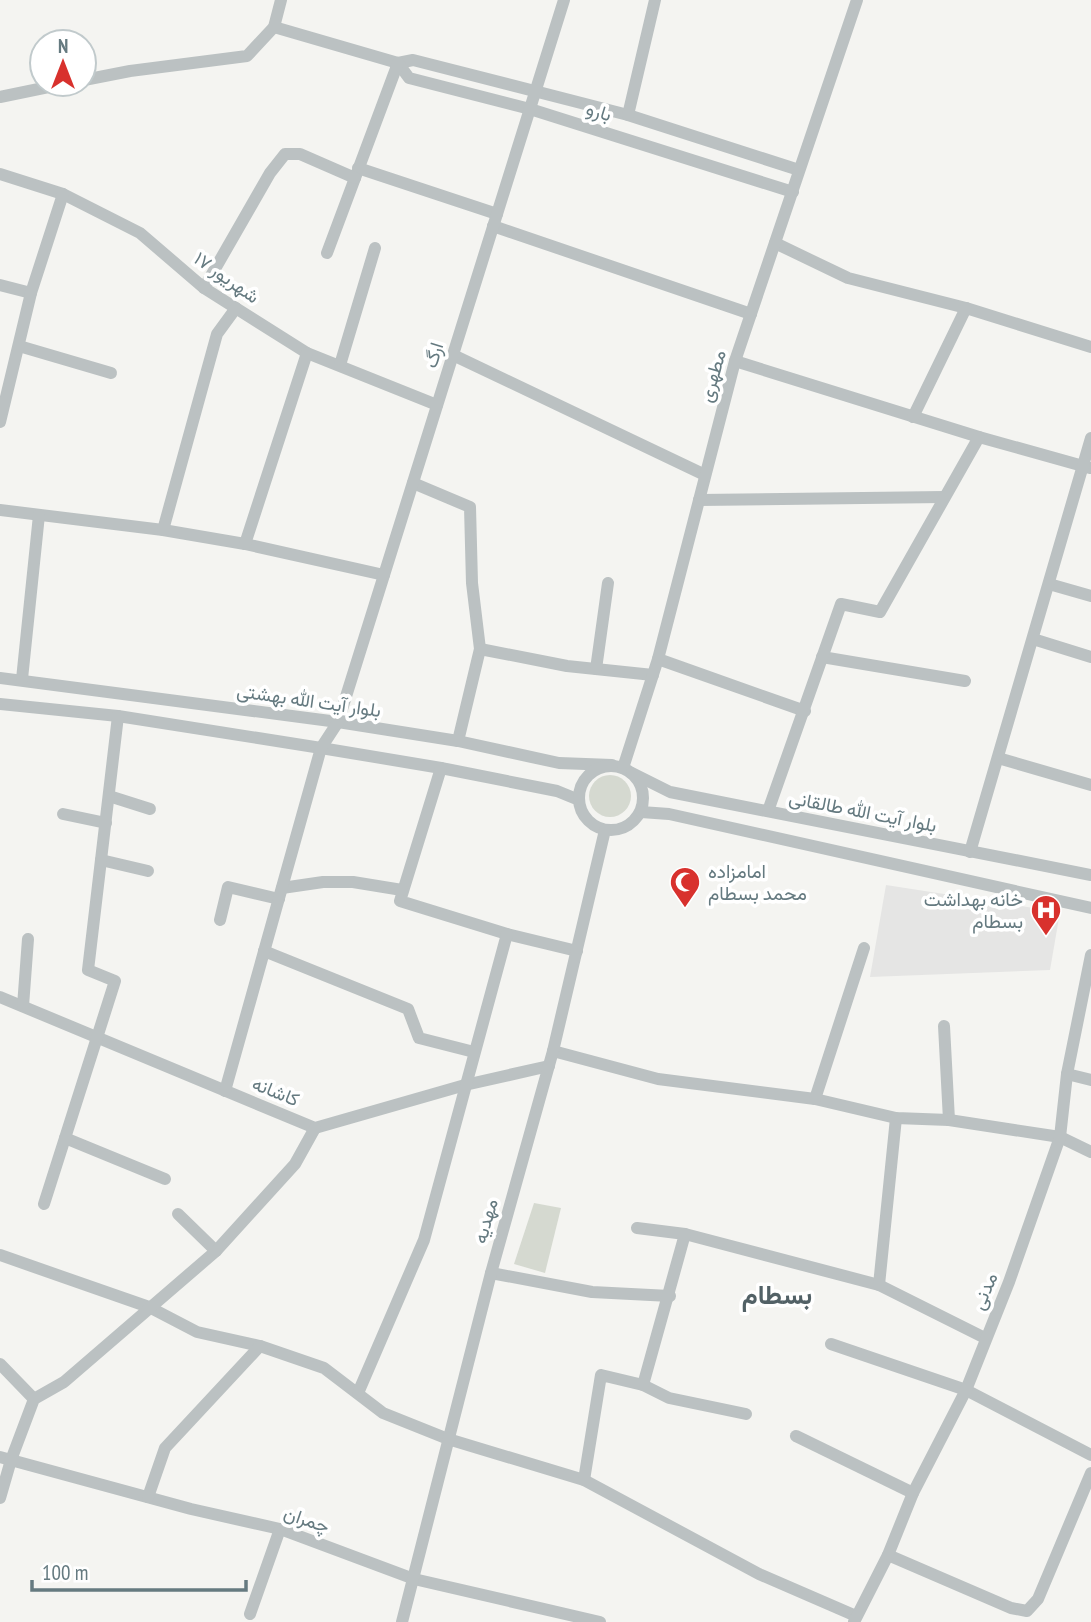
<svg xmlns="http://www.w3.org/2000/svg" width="1091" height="1622" font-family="'PT Sans Narrow',Vazirmatn,sans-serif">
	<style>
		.built { fill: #e5e5e4 }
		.green { fill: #d5d9d0 }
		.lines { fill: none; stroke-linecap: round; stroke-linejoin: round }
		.minor { stroke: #bbc1c2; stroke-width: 12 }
		.labels { text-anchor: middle; stroke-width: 7; stroke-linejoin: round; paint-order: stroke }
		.street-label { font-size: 19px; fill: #657a80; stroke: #fff }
		.poi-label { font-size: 19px; fill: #657a80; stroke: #fff; text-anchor: start }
		.district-label { font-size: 26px; font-weight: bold; fill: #526166; stroke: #fff }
	</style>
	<rect width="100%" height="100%" fill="#f4f4f1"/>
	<polygon class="built" points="886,885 1060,912 1050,970 870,977"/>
	<g class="green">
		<circle cx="610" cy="796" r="21"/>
		<polygon points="534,1203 561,1208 545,1273 514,1264"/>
	</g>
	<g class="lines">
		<g class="minor">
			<polyline points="274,27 398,63 413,60 628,115 799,170"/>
			<polyline points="398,63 409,78 530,109 793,192"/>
			<polyline points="84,80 130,71 247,56 274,27 281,0"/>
			<polyline points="0,97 63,84"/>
			<polyline points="628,115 655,0"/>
			<polyline points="358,168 497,214"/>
			<polyline points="0,174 63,194 140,233 204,288 307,353 437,405"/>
			<polyline points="493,226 751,314"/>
			<polyline points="775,243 848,278 966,308 1091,347"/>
			<polyline points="327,253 398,63"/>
			<polyline points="0,285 31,293"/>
			<polyline points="204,288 270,173 285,154 300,154 355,178"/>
			<polyline points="19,346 111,373"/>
			<polyline points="453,355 705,475"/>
			<polyline points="735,361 979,437 1090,468"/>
			<polyline points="340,365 375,248"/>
			<polyline points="913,417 966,308"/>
			<polyline points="0,422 31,293 63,194"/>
			<polyline points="413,483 470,507 472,583 480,649 458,741"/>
			<polyline points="699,500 944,497"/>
			<polyline points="0,510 163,530 245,544 384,575"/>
			<polyline points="163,530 217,334 236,308"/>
			<polyline points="245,544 307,353"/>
			<polyline points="1049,584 1091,596"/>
			<polyline points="1033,639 1091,657"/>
			<polyline points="480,649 567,666 653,675"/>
			<polyline points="822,657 965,681"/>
			<polyline points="658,659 805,711"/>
			<polyline points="596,669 608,583"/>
			<polyline points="0,678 338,722 458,741 559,763 612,765"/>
			<polyline points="22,679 39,515"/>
			<polyline points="0,704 118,716 321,748 441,768 557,791 579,800"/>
			<polyline points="998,758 1091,785"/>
			<circle cx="611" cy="798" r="32"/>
			<polyline points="441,768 400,901 507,934 577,951"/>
			<polyline points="623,768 658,659 735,361 857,0"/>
			<polyline points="632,773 670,792 1091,875"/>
			<polyline points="109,796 150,809"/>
			<polyline points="768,811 841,604 880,612 979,437"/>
			<polyline points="641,812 669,814 1091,908"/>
			<polyline points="63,814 106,823"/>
			<polyline points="970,852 1091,438"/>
			<polyline points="101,860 148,871"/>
			<polyline points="282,888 323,882 353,882 402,890"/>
			<polyline points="220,920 228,887 279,899"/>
			<polyline points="264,951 408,1009 419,1038 474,1052"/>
			<polyline points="0,997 315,1128 465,1085 549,1066"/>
			<polyline points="23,1006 28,939"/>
			<polyline points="944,1026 949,1120"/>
			<polyline points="553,1051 658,1079 815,1099 896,1118 949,1120 1060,1137 1091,1152"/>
			<polyline points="1067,1074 1091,1080"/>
			<polyline points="225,1091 321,748 338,722 564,0"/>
			<polyline points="815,1099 864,948"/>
			<polyline points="65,1138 165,1179"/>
			<polyline points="44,1204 115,981 88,970 118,716"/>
			<polyline points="178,1214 216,1251"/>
			<polyline points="637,1228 685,1234 879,1285 985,1338"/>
			<polyline points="0,1255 149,1307 197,1332 260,1346 324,1368 383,1413 448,1439 584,1480 759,1574 856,1616"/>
			<polyline points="491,1273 592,1292 670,1296"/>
			<polyline points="879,1285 896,1118"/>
			<polyline points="831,1344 966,1390 1091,1455"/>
			<polyline points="0,1364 34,1399"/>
			<polyline points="643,1385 669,1398 746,1414"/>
			<polyline points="358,1393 424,1240 507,934"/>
			<polyline points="796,1436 913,1493"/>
			<polyline points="0,1457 191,1509 280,1529 414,1579 600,1622"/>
			<polyline points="584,1480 601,1375 643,1385 685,1234"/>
			<polyline points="148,1497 165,1448 260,1346"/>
			<polyline points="0,1498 11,1460 34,1399 64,1382 216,1251 295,1164 315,1128"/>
			<polyline points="888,1555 1011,1608 1027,1611 1038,1599 1091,1473"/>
			<polyline points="250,1614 280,1529"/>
			<polyline points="402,1622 491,1273 553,1051 605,830"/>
			<polyline points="854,1622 888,1555 913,1493 966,1390 1009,1282 1060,1137 1067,1074 1091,955"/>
		</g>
	</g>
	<defs>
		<g id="mosque-pin" transform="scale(1.575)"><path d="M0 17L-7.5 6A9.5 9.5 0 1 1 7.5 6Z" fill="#d8312d" stroke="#fff"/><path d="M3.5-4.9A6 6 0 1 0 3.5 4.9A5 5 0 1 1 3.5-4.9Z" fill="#fff"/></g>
		<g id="hospital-pin" transform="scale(1.575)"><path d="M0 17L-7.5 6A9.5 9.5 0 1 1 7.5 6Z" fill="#d8312d" stroke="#fff"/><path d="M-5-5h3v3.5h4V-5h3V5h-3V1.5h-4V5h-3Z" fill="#fff"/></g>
	</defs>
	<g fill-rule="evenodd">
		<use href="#mosque-pin" x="685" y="882"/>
		<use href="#hospital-pin" x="1046" y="910"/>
	</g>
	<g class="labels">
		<g class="street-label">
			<text transform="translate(599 111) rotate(17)" y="7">بارو</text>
			<text transform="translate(227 277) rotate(35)" y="7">۱۷ شهریور</text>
			<text transform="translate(433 355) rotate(-73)" y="7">ارگ</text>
			<text transform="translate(712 376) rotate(-74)" y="7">مطهری</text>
			<text transform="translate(309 700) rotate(8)" y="7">بلوار آیت الله بهشتی</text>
			<text transform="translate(863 811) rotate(11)" y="7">بلوار آیت الله طالقانی</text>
			<text transform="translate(276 1091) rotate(22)" y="7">کاشانه</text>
			<text transform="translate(485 1221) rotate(-74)" y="7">مهدیه</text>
			<text transform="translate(984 1291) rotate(-67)" y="7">مدنی</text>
			<text transform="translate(307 1519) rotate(19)" y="7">چمران</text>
		</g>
		<g class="poi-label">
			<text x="708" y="878">امامزاده<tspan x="708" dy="22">محمد بسطام</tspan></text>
			<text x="1023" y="906" text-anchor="end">خانه بهداشت<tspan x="1023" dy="22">بسطام</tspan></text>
		</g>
		<g class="district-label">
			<text x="777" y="1304">بسطام</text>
		</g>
	</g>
	<g transform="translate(63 63)"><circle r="33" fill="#ffffff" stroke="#c1cacc" stroke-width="2"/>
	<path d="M0-5L12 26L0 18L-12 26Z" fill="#d8312d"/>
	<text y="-10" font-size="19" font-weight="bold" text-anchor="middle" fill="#657a80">N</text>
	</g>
	<path d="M32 1580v10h214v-10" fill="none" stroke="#657a80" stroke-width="3.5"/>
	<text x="42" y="1580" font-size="21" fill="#657a80" stroke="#ffffff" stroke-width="5" paint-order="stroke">100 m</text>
</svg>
